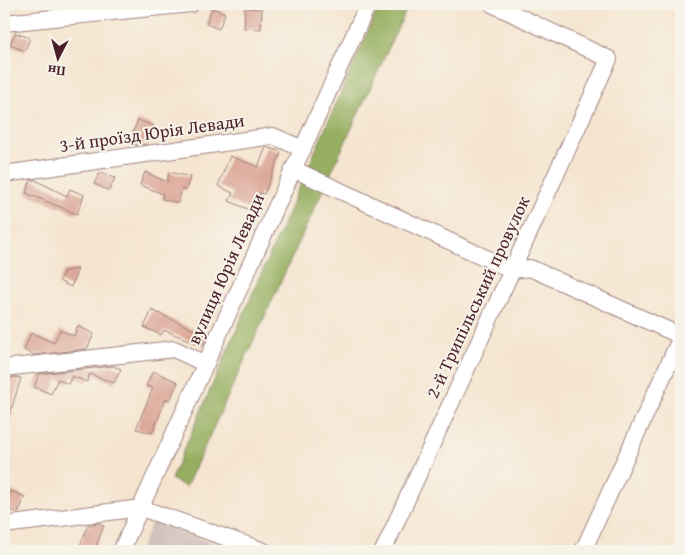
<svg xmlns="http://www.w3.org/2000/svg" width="685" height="555" font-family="'Gentium Book Plus',serif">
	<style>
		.industrial { fill: #d0c0bc }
		.forest { fill: #96af60; stroke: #706746 }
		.building { fill: #dba798 }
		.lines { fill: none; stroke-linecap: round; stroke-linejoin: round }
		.minor-casing { stroke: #a0827e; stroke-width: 18 }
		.minor { stroke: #fff; stroke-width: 16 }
		.labels { text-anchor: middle; stroke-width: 4; stroke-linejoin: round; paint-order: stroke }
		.street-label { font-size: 18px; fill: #4a1f2b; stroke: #f7f3e8 }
	</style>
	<rect width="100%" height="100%" fill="#f7f3e8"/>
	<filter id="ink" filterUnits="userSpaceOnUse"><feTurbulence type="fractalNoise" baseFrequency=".02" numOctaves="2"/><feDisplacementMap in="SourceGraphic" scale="10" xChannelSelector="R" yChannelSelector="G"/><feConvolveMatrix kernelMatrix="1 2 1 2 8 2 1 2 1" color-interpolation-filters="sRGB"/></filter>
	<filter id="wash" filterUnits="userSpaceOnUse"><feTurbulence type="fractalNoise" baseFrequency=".0096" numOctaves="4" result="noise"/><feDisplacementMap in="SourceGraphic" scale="20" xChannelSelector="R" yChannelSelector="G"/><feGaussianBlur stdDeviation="1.12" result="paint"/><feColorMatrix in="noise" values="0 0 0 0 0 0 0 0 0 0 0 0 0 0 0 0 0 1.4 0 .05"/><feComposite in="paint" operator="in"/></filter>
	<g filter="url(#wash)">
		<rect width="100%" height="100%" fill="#f5e5d0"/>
		<polygon class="industrial" points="152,522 235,551 139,551"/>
		<polygon class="forest" points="380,4 409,4 186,487 171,479"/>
		<g id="blocks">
			<g class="building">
				<polygon points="212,8 225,13 219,29 206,24"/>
				<polygon points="245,8 262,9 261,29 244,28"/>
				<polygon points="15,33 30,38 25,51 10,45"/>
				<polygon points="138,120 154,126 147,144 137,145 129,142"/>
				<polygon points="266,147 281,152 264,194 260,193 252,211 229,201 233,193 218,186 230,156 258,167"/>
				<polygon points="100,172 115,178 109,191 94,184"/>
				<polygon points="145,172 167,182 169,172 190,177 186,190 182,189 178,203 162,199 163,194 140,185"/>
				<polygon points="31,180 35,180 67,196 70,189 84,195 77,214 26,193"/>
				<polygon points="78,269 71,287 59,281 64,271"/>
				<polygon points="152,310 207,336 203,346 164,330 161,335 144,327"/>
				<polygon points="78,326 94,334 87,349 34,355 24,350 31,333 54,343 60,330 74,336"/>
				<polygon points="113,366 121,369 114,383 90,374 87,382 72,376 68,384 58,379 51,394 34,387 39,374"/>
				<polygon points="153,371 178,382 170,400 166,399 152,433 136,429 153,388 146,386"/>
				<polygon points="15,377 21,378 7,423 4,423 4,387 7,378"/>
				<polygon points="11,491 25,497 18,513 4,508"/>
				<polygon points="98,523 104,526 94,551 78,551 88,525"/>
			</g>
		</g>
	</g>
	<g filter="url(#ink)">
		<use href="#blocks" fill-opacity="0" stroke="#a0827e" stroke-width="1"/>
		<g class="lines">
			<g class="minor-casing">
				<g id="minor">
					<polyline points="4,23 191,4"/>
					<polyline points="293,169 512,270 530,268 681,336"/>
					<polyline points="4,174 273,136 303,149"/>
					<polyline points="4,368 174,349 206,364"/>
					<polyline points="4,525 141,508 264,551"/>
					<polyline points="121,551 368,4"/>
					<polyline points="383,551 609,59 492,4"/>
					<polyline points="583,551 681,337"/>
				</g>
			</g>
			<use href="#minor" class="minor"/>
		</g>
	</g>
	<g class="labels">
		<g class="street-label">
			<text transform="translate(152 133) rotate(-8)" y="6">3-й проїзд Юрія Левади</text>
			<text transform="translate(226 269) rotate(-66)" y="6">вулиця Юрія Левади</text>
			<text transform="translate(478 297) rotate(-65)" y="6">2-й Трипільський провулок</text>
		</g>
	</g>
	<rect width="685" height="555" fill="none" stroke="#f7f3e8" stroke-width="20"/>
	<g transform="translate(58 58) rotate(186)" stroke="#f7f3e8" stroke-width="4" paint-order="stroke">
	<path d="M0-4L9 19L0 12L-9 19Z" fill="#4a1f2b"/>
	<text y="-8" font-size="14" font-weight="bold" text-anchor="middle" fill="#4a1f2b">Пн</text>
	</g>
</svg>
